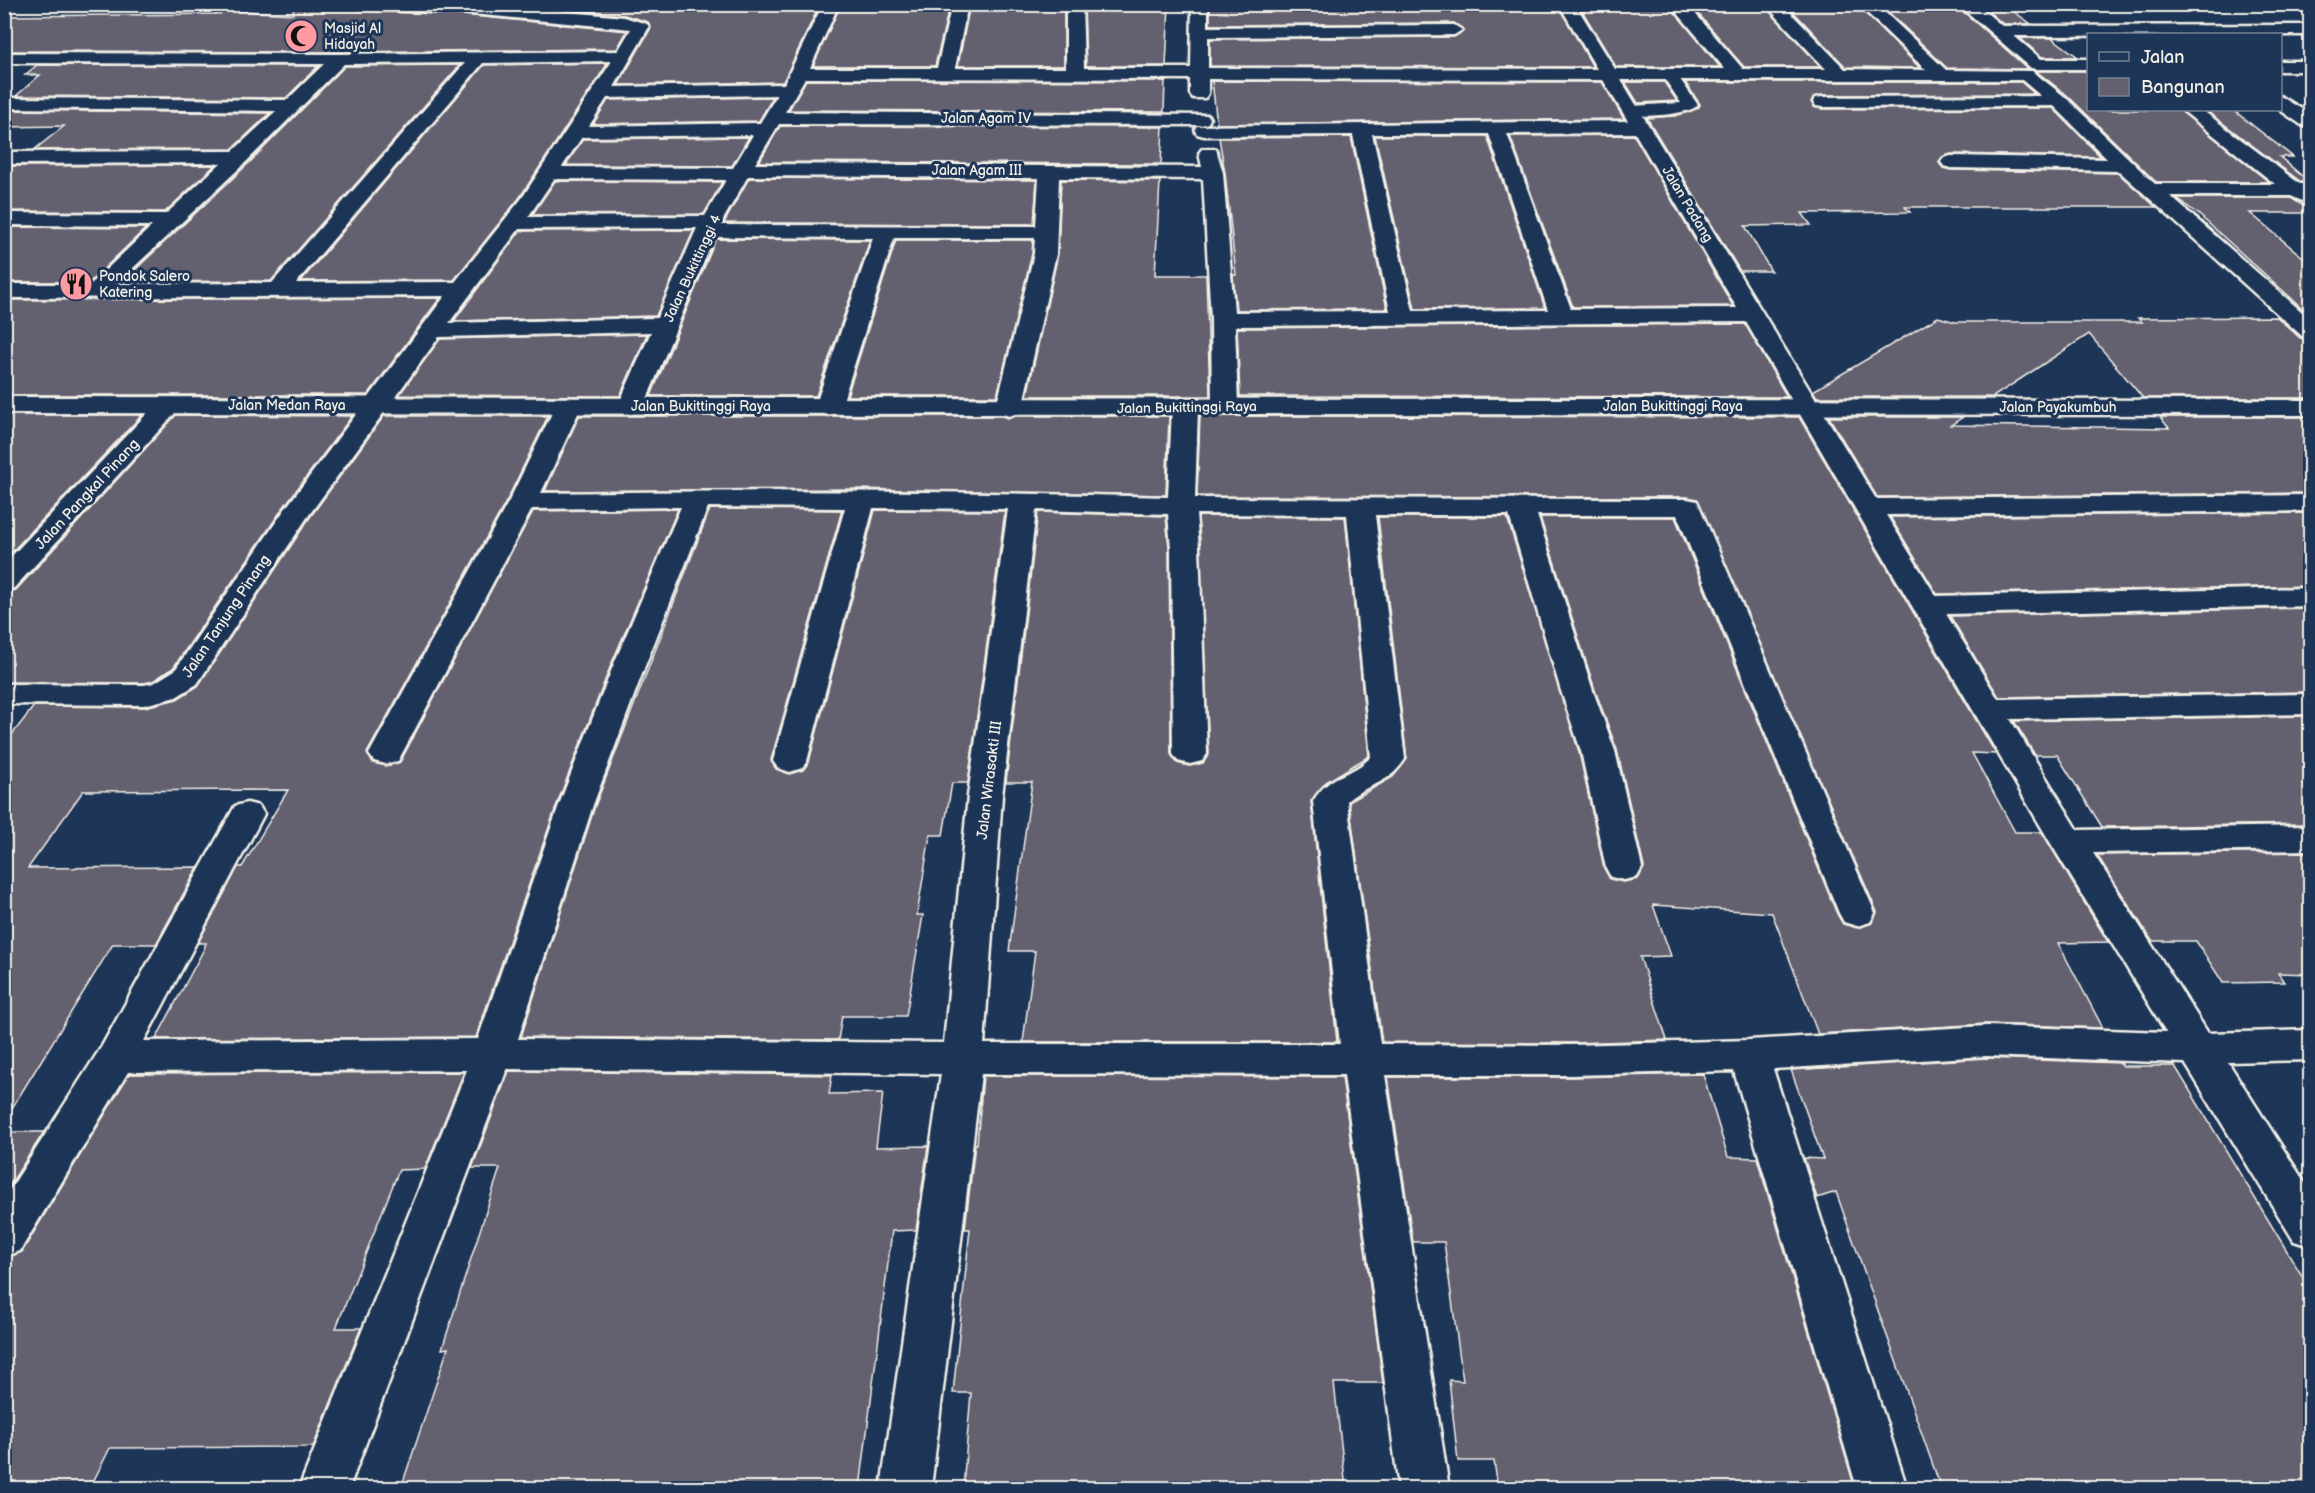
<svg xmlns="http://www.w3.org/2000/svg" width="2315" height="1493" font-family="'Balsamiq Sans',sans-serif">
	<style>
		.building { fill: #646070; stroke: #f4f1e8; stroke-width: 1.5 }
		.lines { fill: none; stroke-linecap: round; stroke-linejoin: round }
		.lane-casing { stroke: #f4f1e8; stroke-width: 5 }
		.street-casing { stroke: #f4f1e8; stroke-width: 5 }
		.secondary-casing { stroke: #f4f1e8; stroke-width: 5 }
		.lane { fill: #1d3557; fill-rule: evenodd }
		.street { fill: #1d3557; fill-rule: evenodd }
		.secondary { fill: #1d3557; fill-rule: evenodd }
		.labels { text-anchor: middle; stroke-width: 6; stroke-linejoin: round; paint-order: stroke }
		.far-poi-label { font-size: 14px; fill: #f4f1e8; stroke: #1d3557; text-anchor: start }
		.far-street-label { font-size: 14px; fill: #f4f1e8; stroke: #1d3557 }
		.street-label { font-size: 15px; fill: #f4f1e8; stroke: #1d3557 }
	</style>
	<rect width="100%" height="100%" fill="#1d3557"/>
	<filter id="ink" filterUnits="userSpaceOnUse"><feTurbulence type="fractalNoise" baseFrequency=".0167" numOctaves="2"/><feDisplacementMap in="SourceGraphic" scale="12" xChannelSelector="R" yChannelSelector="G"/><feConvolveMatrix kernelMatrix="1 2 1 2 8 2 1 2 1" color-interpolation-filters="sRGB"/></filter>
	<g filter="url(#ink)">
		<g class="building">
			<polygon points="294,4 351,4 361,11 462,15 627,31 617,49 339,52 4,51 4,16 220,14 228,10 293,14"/>
			<polygon points="508,4 820,4 783,82 618,85 651,28 648,22 624,15"/>
			<polygon points="841,4 950,4 935,66 813,66"/>
			<polygon points="970,4 1064,4 1064,66 958,66"/>
			<polygon points="1084,4 1169,4 1166,66 1086,66"/>
			<polygon points="1210,4 1557,4 1593,67 1210,66 1210,39 1454,37 1464,31 1454,23 1210,25"/>
			<polygon points="1578,4 1668,4 1720,67 1616,67"/>
			<polygon points="1690,4 1763,4 1821,67 1744,67"/>
			<polygon points="1786,4 1856,4 1920,68 1846,67"/>
			<polygon points="1880,4 1957,6 2028,69 1947,68"/>
			<polygon points="1982,6 2006,6 2031,24 2003,24"/>
			<polygon points="2020,38 2052,38 2078,57 2042,57"/>
			<polygon points="608,63 520,197 454,280 301,281 484,65"/>
			<polygon points="37,65 318,66 286,98 16,96 40,75 25,75"/>
			<polygon points="460,65 271,281 122,282 249,163 345,66"/>
			<polygon points="2036,71 2088,71 2088,110 2180,110 2269,182 2156,182 2067,95"/>
			<polygon points="806,80 1165,81 1164,112 789,110"/>
			<polygon points="1212,81 1602,82 1624,119 1217,124"/>
			<polygon points="1625,82 1664,82 1677,101 1638,103"/>
			<polygon points="1685,82 2021,82 2035,94 1822,95 1814,97 1811,102 1814,107 1822,109 2053,108 2101,157 1951,154 1942,157 1939,163 1943,168 1951,170 2118,173 2156,207 1905,207 1910,212 1802,213 1811,225 1745,226 1771,271 1740,271 1647,118 1675,116 1699,107 1700,104"/>
			<polygon points="773,97 759,121 593,124 608,100"/>
			<polygon points="4,110 270,113 232,149 34,150 64,126 4,127"/>
			<polygon points="2205,110 2233,110 2293,157 2280,157 2309,182 2301,182"/>
			<polygon points="780,126 1163,127 1161,164 759,162"/>
			<polygon points="1634,135 1733,306 1573,307 1510,136"/>
			<polygon points="1375,136 1487,136 1545,308 1415,309"/>
			<polygon points="749,137 732,166 566,165 583,139"/>
			<polygon points="1351,137 1387,309 1236,310 1233,275 1236,275 1225,173 1219,138"/>
			<polygon points="215,165 165,212 4,211 4,173 13,166"/>
			<polygon points="749,178 1037,180 1034,224 724,223"/>
			<polygon points="1061,180 1160,181 1155,275 1206,275 1210,396 1027,396 1058,254"/>
			<polygon points="555,181 722,182 704,214 532,215"/>
			<polygon points="2176,198 2291,198 2310,210 2310,213 2250,213 2310,263 2310,315 2198,214"/>
			<polygon points="4,227 146,228 90,282 4,282"/>
			<polygon points="694,230 656,316 454,321 520,231"/>
			<polygon points="716,239 870,240 816,396 651,396"/>
			<polygon points="896,240 1033,240 1032,254 997,396 847,396"/>
			<polygon points="440,298 368,395 4,395 4,300"/>
			<polygon points="1938,317 1955,322 2142,322 2138,318 2277,317 2300,338 2310,340 2310,398 2143,398 2089,334 1993,397 1817,397 1813,391"/>
			<polygon points="1745,324 1787,397 1240,396 1237,328"/>
			<polygon points="647,334 620,396 399,395 440,339"/>
			<polygon points="4,415 142,415 4,560"/>
			<polygon points="176,415 352,416 283,508 173,668 153,681 144,683 4,682 4,593 16,590"/>
			<polygon points="384,416 548,416 507,500 367,753 373,763 387,766 400,762 533,511 678,509 611,665 557,804 476,1037 156,1039 204,949 206,943 198,943 238,867 242,867 288,790 83,791 28,868 198,867 156,944 113,944 4,1121 4,745 34,706 145,707 177,699 198,686 308,520"/>
			<polygon points="579,416 1002,416 1008,418 1016,416 1169,416 1166,495 855,489 545,491"/>
			<polygon points="1200,416 1799,417 1996,754 1972,753 2015,832 2042,832 2108,942 2058,943 2103,1028 1986,1024 1818,1034 1772,913 1653,905 1671,956 1640,957 1667,1040 1571,1043 1382,1042 1349,802 1393,777 1407,759 1378,517 1507,517 1579,752 1604,868 1610,879 1623,882 1638,879 1644,867 1617,750 1595,690 1540,517 1675,517 1837,914 1843,924 1858,928 1872,923 1877,912 1697,499 1687,497 1197,496"/>
			<polygon points="1829,417 1963,417 1951,425 2169,428 2160,417 2310,417 2310,493 1877,497"/>
			<polygon points="710,509 842,510 771,760 776,769 789,774 803,770 809,762 875,510 1005,511 968,783 952,783 943,835 930,835 917,915 923,915 906,1016 842,1016 838,1040 521,1037 595,806"/>
			<polygon points="1038,512 1166,516 1169,548 1171,754 1177,763 1189,766 1203,763 1209,754 1198,516 1345,517 1369,756 1326,782 1311,801 1337,1042 1023,1042 1035,951 1009,951 1032,782 1006,782"/>
			<polygon points="2310,513 2310,586 1937,594 1890,517"/>
			<polygon points="2310,608 2310,692 1999,697 1950,616"/>
			<polygon points="2310,716 2310,824 2102,827 2057,755 2035,755 2014,721"/>
			<polygon points="2310,852 2310,974 2278,973 2284,982 2223,983 2196,941 2152,941 2097,855"/>
			<polygon points="1986,1058 2121,1063 2123,1066 2175,1066 2310,1289 2310,1488 1941,1488 1836,1192 1817,1198 1804,1158 1823,1159 1791,1070"/>
			<polygon points="509,1071 832,1075 829,1094 883,1093 876,1147 928,1146 916,1230 892,1231 860,1488 401,1488 448,1348 442,1349 500,1168 472,1168"/>
			<polygon points="464,1072 425,1169 399,1170 336,1328 361,1328 313,1447 110,1448 90,1488 4,1488 4,1259 22,1252 129,1074"/>
			<polygon points="1703,1074 1728,1157 1757,1158 1855,1488 1498,1488 1494,1461 1458,1461 1449,1380 1463,1381 1444,1242 1413,1242 1388,1077 1571,1077"/>
			<polygon points="983,1076 1342,1077 1383,1383 1334,1383 1346,1488 1250,1488 1249,1483 1165,1486 1165,1488 963,1488 971,1393 953,1393 970,1229 965,1229 975,1144 977,1144"/>
			<polygon points="4,1132 44,1132 4,1194"/>
		</g>
		<g class="lines">
			<g class="lane-casing">
				<path id="lane" d="M1670 70 1675 72 1698 105C1689 115 1640 118 1626 114L1624 111 1626 108 1632 106 1681 103 1662 75Z"/>
			</g>
			<g class="street-casing">
				<g id="street">
					<path d="M353 4H477L624 17 647 24 649 27 614 87 784 84 823 4H839L810 68H937L952 4H968L955 68H1066V4H1082L1084 68H1191L1192 4H1208V27L1454 25 1462 30 1454 35 1208 37V68L1597 69 1559 4H1575L1615 69H1725L1670 4H1687L1743 69H1826L1765 4H1782L1845 69 1926 70 1858 4H1876L1946 70 2032 71 2065 97 2155 184H2275L2182 110H2202L2300 184H2310V197L2302 201 2291 196H2170L2310 319V338L2302 336 2119 171 1951 168 1944 166 1941 162 1944 158 1951 156 2107 159 2054 106 1822 107 1816 106 1813 102 1816 98 1822 97 2041 96 2022 80H1621L1876 499 2310 495V511L1886 515 1936 596 2310 588V606L1946 614 1998 699 2310 694V714L2010 719 2078 830 2310 826V850L2093 853 2208 1033 2310 1030V1060L2228 1062 2310 1191V1246L2294 1241 2185 1063 1986 1056 1773 1069 1907 1488H1857L1734 1071 1571 1075H1385L1449 1488H1399L1344 1075 981 1074 931 1488H881L941 1074 507 1069 349 1488H299L467 1070 128 1072 20 1251 4 1257V1199L102 1046 235 806 247 803 259 806 264 814 144 1041 478 1039 559 805 613 666 681 507 532 509 398 761 386 764 374 761 369 754 509 501 556 405 560 400 569 397 578 400 582 405 541 493C750 490 959 491 1168 497L1172 408 1176 403 1185 400 1194 403 1198 408 1195 498 1687 499 1697 501 1875 913 1870 922 1857 926 1844 922 1839 913 1677 515H1537L1593 691 1615 751 1642 868 1637 877 1624 880 1611 877 1606 868 1581 751 1561 691 1509 515H1375L1405 759C1387 787 1368 782 1347 801L1380 1044 1571 1045 1749 1040 1986 1026 2166 1032 2050 842 1746 322 1235 326 1238 406 1234 411 1225 414 1216 411 1212 406 1211 319 1203 179 1059 178 1056 254 1022 408 1018 413 1009 416 1000 413 996 408 1034 254 1035 238H894L841 407 837 412 828 415 819 412 815 407 873 238 714 237 644 406 640 411 631 414 622 411 618 406 651 332 439 337 306 519 197 684 176 697 144 705 4 704V684L144 685 154 683 175 670 285 509 445 296 4 298V284H91L152 226 4 225V213L166 214 221 163 4 164V152L233 151 276 111 4 108V98L287 100 324 64 4 63V53L339 54 618 51 631 29 462 13 361 9ZM612 61 522 198 455 282 296 283 483 63ZM465 63 272 283 116 284 247 161 344 64ZM805 78 1190 79V94L1193 98H1205L1208 94V79L1603 80 1628 121 1197 126 1195 130 1197 134 1204 136 1353 135 1390 311 1234 312 1223 173 1216 149H1202L1199 153 1202 167 755 164 779 124 1201 125 1208 123 1210 119 1208 115 785 112ZM777 95 760 123 589 126 607 98ZM1635 133 1737 308 1571 309 1507 134ZM1372 134H1489L1548 310 1413 311ZM753 135 733 168 562 167 582 137ZM748 176 1039 178 1036 226 720 225ZM554 179 726 180 705 216 528 217ZM697 228 657 318 449 323 519 229ZM708 507 845 508 773 761 778 768 790 772 802 768 807 761 873 508 1008 509 968 796 944 1043 518 1039 593 805 645 666ZM1036 510 1168 514 1171 548 1173 754 1178 761 1190 764 1202 761 1207 754 1199 548 1196 514 1347 515 1371 757C1349 779 1333 770 1313 801L1340 1044H984L1002 796Z"/>
					<polygon points="1958,4 1976,4 2002,26 2310,25 2310,35 2014,36 2041,59 2088,59 2088,69 2037,69 2031,68"/>
					<rect x="2280" y="61" width="30" height="10"/>
					<polygon points="2280,96 2310,114 2310,127 2303,126 2280,110"/>
					<polygon points="168,398 177,401 181,406 177,411 14,588 4,591 4,564 159,401"/>
				</g>
			</g>
			<g class="secondary-casing">
				<polygon id="secondary" points="4,397 2310,400 2310,415 4,413"/>
			</g>
			<use href="#lane" class="lane"/>
			<use href="#street" class="street"/>
			<use href="#secondary" class="secondary"/>
		</g>
	</g>
	<defs>
		<g id="mosque-disc" transform="scale(1.725)"><circle r="9.5" fill="#ff9aa2" stroke="#1d3557"/><path d="M3.5-4.9A6 6 0 1 0 3.5 4.9A5 5 0 1 1 3.5-4.9Z" fill="#111"/></g>
		<g id="restaurant-disc" transform="scale(1.725)"><circle r="9.5" fill="#ff9aa2" stroke="#1d3557"/><path d="M-5-6h1v4h1v-4h1v4h1v-4h1v5L-1.5 .5V6h-2V.5L-5-1ZM5-6V6H3V1.5H1.5Q1.5-4 5-6Z" fill="#111"/></g>
	</defs>
	<g fill-rule="evenodd">
		<use href="#mosque-disc" x="301" y="36"/>
		<use href="#restaurant-disc" x="76" y="284"/>
	</g>
	<g class="labels">
		<g class="far-poi-label">
			<text x="324" y="33">Masjid Al<tspan x="324" dy="16">Hidayah</tspan></text>
			<text x="99" y="281">Pondok Salero<tspan x="99" dy="16">Katering</tspan></text>
		</g>
		<g class="far-street-label">
			<text x="986" y="123">Jalan Agam IV</text>
			<text x="977" y="175">Jalan Agam III</text>
			<text transform="translate(1688 204) rotate(59)" y="5">Jalan Padang</text>
			<text transform="translate(692 268) rotate(-65)" y="5">Jalan Bukittinggi 4</text>
			<text x="287" y="410">Jalan Medan Raya</text>
			<text x="701" y="411">Jalan Bukittinggi Raya</text>
			<text x="1673" y="411">Jalan Bukittinggi Raya</text>
			<text transform="translate(1187 407) rotate(-1)" y="5">Jalan Bukittinggi Raya</text>
			<text x="2058" y="412">Jalan Payakumbuh</text>
		</g>
		<g class="street-label">
			<text transform="translate(87 494) rotate(-47)" y="5">Jalan Pangkal Pinang</text>
			<text transform="translate(226 616) rotate(-56)" y="5">Jalan Tanjung Pinang</text>
			<text transform="translate(989 780) rotate(-83)" y="5">Jalan Wirasakti III</text>
		</g>
	</g>
	<rect width="2315" height="1493" fill="none" stroke="#1d3557" stroke-width="24"/>
	<rect x="12" y="12" width="2291" height="1469" fill="none" stroke="#f4f1e8" stroke-width="2" filter="url(#ink)"/>
	<rect x="2087" y="33" width="195" height="78" fill="#1d3557" stroke="#738091" stroke-width="1.5"/>
	<rect x="2099" y="52" width="30" height="9" fill="#1d3557" stroke="#738091" stroke-width="1.5"/>
	<text x="2141" y="63" font-size="18" fill="#f4f1e8">Jalan</text>
	<rect x="2099" y="78" width="30" height="18" fill="#646070" stroke="#738091" stroke-width="1.5"/>
	<text x="2141" y="93" font-size="18" fill="#f4f1e8">Bangunan</text>
</svg>
